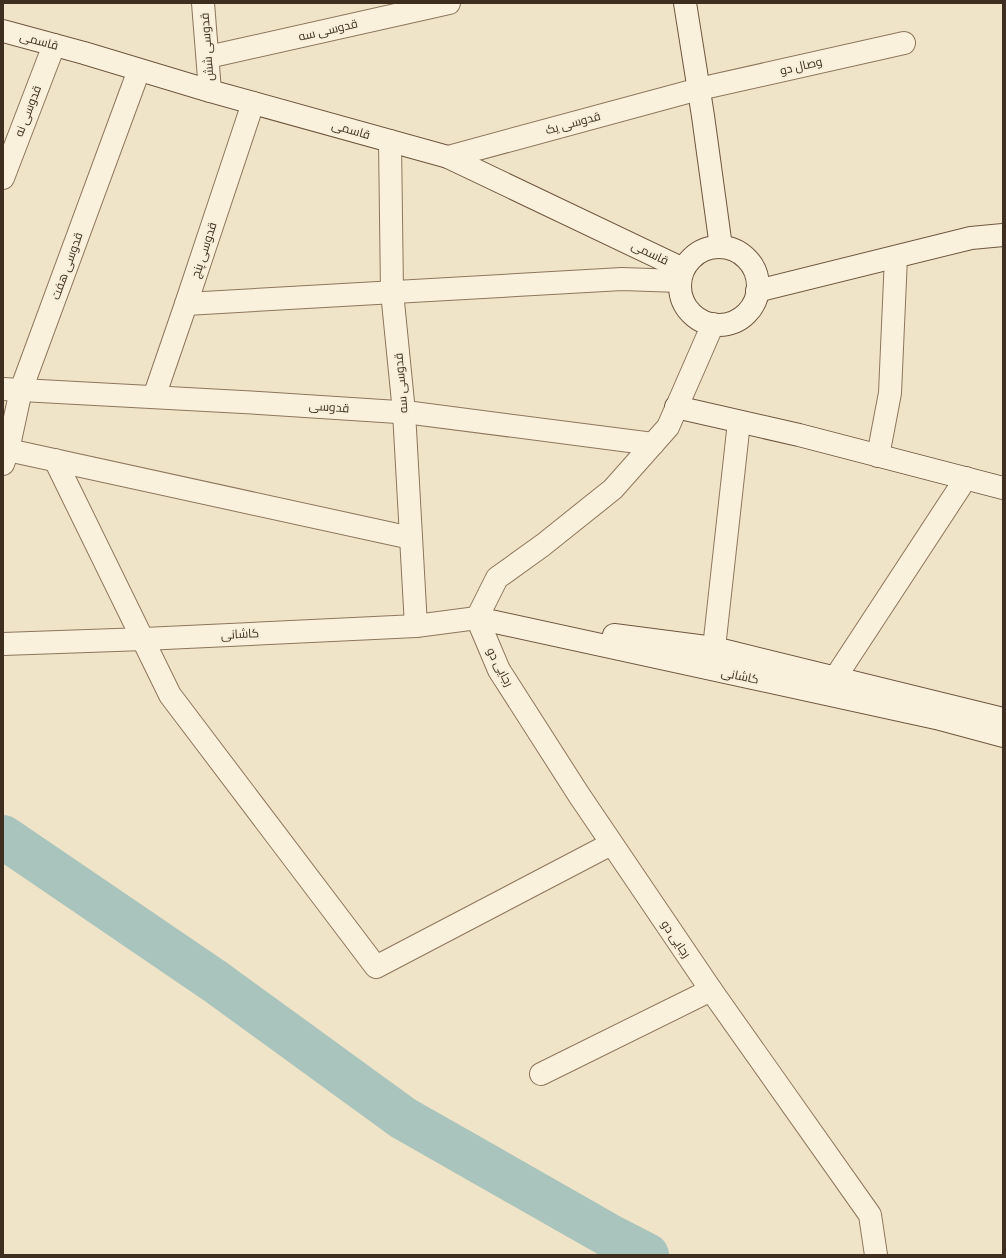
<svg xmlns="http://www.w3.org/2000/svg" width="1006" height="1258" font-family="'IBM Plex Serif',Cairo,serif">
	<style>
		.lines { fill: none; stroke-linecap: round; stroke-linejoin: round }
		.river { stroke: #a9c4bc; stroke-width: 44 }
		.street-casing { stroke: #8d765c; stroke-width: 24 }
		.secondary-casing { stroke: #6f573f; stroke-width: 24 }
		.street { stroke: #faf1dc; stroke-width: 22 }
		.secondary { stroke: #faf1dc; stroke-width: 22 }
		.labels { text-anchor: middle; stroke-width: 3.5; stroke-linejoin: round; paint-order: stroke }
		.street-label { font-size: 12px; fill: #3d2e20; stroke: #f7eed8 }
	</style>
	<rect width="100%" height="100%" fill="#f0e4c8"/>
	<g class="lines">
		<polyline class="river" points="3,837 216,982 403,1118 612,1237 647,1255"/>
		<g class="street-casing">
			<g id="street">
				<polyline points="203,3 210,91"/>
				<polyline points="208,57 449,3"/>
				<polyline points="390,141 392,292 404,412 416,626"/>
				<polyline points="448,157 699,89 904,43"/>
				<polyline points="3,178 54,45"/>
				<polyline points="186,304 622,279 680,281"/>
				<polyline points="3,389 259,403 413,413 653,444"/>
				<polyline points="154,397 186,304 253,103"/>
				<polyline points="8,450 411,538"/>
				<polyline points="878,456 890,393 896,257"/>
				<polyline points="55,460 170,695 376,967 611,844"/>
				<polyline points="3,464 8,450 21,390 139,70"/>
				<polyline points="477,618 499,670 579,795 711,990 870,1215 876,1255"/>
				<polyline points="477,618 497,578 543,545 613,489 668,427 713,324"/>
				<polyline points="3,644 144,639 416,626 477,618"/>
				<polyline points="714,648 739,422"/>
				<polyline points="835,678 966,478"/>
				<polyline points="541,1074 711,990"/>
			</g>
		</g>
		<g class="secondary-casing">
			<g id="secondary">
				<polyline points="685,3 703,116 721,247"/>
				<polyline points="3,31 84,53 210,91 448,157 683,269"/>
				<circle cx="719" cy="286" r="39"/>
				<polyline points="757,291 971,238 1003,235"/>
				<polyline points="676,407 799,435 1003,488"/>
				<polyline points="477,618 936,718 1003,736"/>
				<polyline points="614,635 714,648 1003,719"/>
			</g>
		</g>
		<use href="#street" class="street"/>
		<use href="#secondary" class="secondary"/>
	</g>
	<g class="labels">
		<g class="street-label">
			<text transform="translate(328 30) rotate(-13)" y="4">قدوسی سه</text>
			<text transform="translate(39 41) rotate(15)" y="4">قاسمی</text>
			<text transform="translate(207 47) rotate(-94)" y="4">قدوسی شش</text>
			<text transform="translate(801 66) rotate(-13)" y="4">وصال دو</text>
			<text transform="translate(28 111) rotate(-69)" y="4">قدوسی نه</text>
			<text transform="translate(573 123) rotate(-15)" y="4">قدوسی یک</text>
			<text transform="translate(351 130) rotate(16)" y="4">قاسمی</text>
			<text transform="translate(204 250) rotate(-72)" y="4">قدوسی پنج</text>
			<text transform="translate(650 253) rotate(25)" y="4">قاسمی</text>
			<text transform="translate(67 266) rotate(-70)" y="4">قدوسی هفت</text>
			<text transform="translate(401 383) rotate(-95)" y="4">قدوسی سه</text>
			<text transform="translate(329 407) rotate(4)" y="4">قدوسی</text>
			<text transform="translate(240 634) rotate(-3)" y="4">کاشانی</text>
			<text transform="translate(500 667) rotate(62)" y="4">رجایی دو</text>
			<text transform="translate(740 676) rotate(12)" y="4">کاشانی</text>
			<text transform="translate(676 939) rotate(56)" y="4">رجایی دو</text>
		</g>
	</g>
	<rect width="1006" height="1258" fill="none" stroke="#3d2e20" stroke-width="8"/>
</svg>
